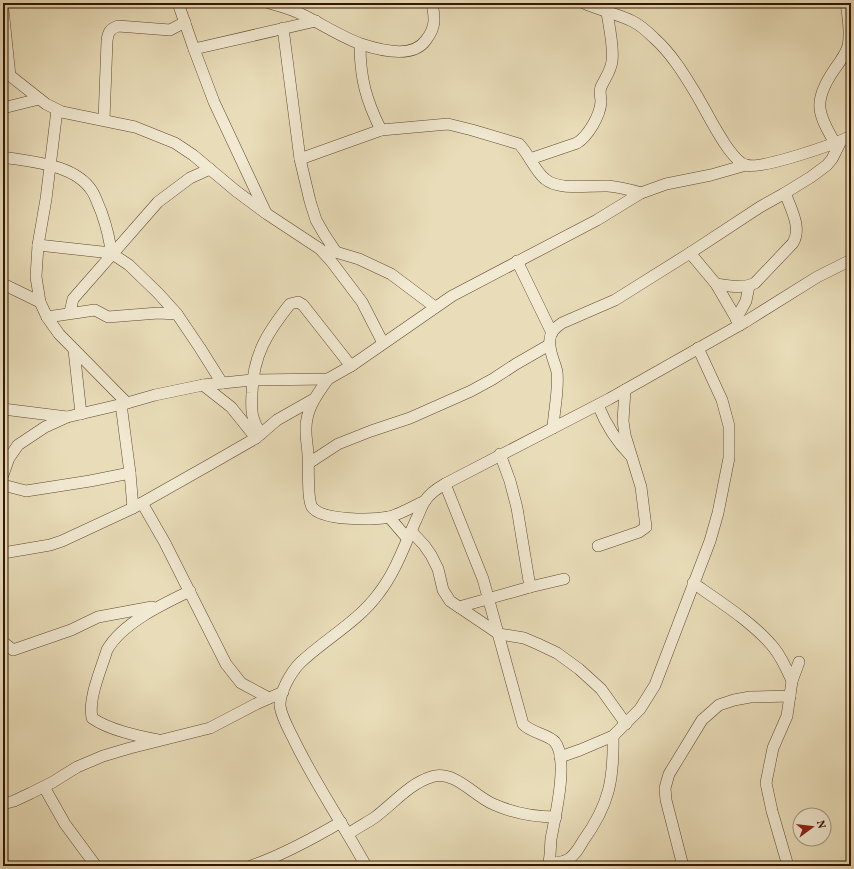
<svg xmlns="http://www.w3.org/2000/svg" width="854" height="869" font-family="Vollkorn,serif">
	<style>
		.lines { fill: none; stroke-linecap: round; stroke-linejoin: round }
		.minor-casing { stroke: #60482f; stroke-width: 12 }
		.minor { stroke: #f1e9d2; stroke-width: 11 }
	</style>
	<rect width="100%" height="100%" fill="#e9ddb9"/>
	<filter id="stains"><feTurbulence type="fractalNoise" baseFrequency=".005" numOctaves="4"/><feColorMatrix values="0 0 0 0 .2 0 0 0 0 .09 0 0 0 0 .02 0 0 0 .5 -.17"/></filter>
	<radialGradient id="worn" r=".72"><stop offset=".6" stop-color="#630" stop-opacity="0"/><stop offset="1" stop-color="#630" stop-opacity=".3"/></radialGradient>
	<g class="lines">
		<g class="minor-casing">
			<g id="minor">
				<polyline points="178,3 194,49 214,102 266,213"/>
				<path d="M269 3C280 6 292 9 303 15 322 24 341 37 361 44 379 50 413 59 426 40 436 27 435 19 432 3"/>
				<path d="M584 3C599 10 618 14 632 21 640 25 648 32 654 38 671 53 684 74 696 94 706 110 729 160 746 165 761 170 835 144 851 136"/>
				<polyline points="3,9 10,76"/>
				<polyline points="283,28 300,159 310,201 316,220 324,234 336,252"/>
				<path d="M360 44C360 78 366 100 381 130"/>
				<polyline points="194,49 316,21"/>
				<polyline points="3,70 46,104 62,112 135,127 175,143 193,155 236,191 267,214 320,249 331,261 362,302 383,343"/>
				<polyline points="3,108 39,99"/>
				<polyline points="57,110 46,199 38,245 36,277 40,302 47,317 59,334 127,403"/>
				<path d="M104 120 107 41C108 32 110 29 118 26L170 30 185 22"/>
				<path d="M835 143C817 113 813 101 834 70 839 63 846 54 848 46 851 32 848 17 846 3"/>
				<path d="M3 157C32 162 75 164 92 191 96 197 98 205 101 211 106 225 110 238 111 253"/>
				<path d="M300 159 381 130 448 124 472 130 519 144C529 154 534 170 545 179 559 191 590 185 608 186 620 187 631 190 641 193"/>
				<path d="M530 159 577 143C588 136 600 116 601 102 601 97 599 92 601 87 605 78 611 71 612 61 614 47 609 27 607 12"/>
				<polyline points="38,245 111,253 129,265 158,293 177,314 200,348 222,383"/>
				<polyline points="329,250 359,259 391,274 435,307"/>
				<polyline points="690,253 716,284 740,325"/>
				<polyline points="517,261 552,333"/>
				<polyline points="3,284 40,302"/>
				<path d="M716 284C730 286 743 289 755 283L793 243C802 228 791 209 785 193"/>
				<polyline points="70,312 73,299 158,202 190,178 210,169"/>
				<polyline points="47,317 95,310 108,317 158,313 177,314"/>
				<polyline points="736,319 746,301 749,286"/>
				<polyline points="74,350 81,414"/>
				<path d="M328 379C316 396 305 410 306 432 306 440 308 448 308 456 309 467 307 499 312 507 322 521 373 520 389 517 401 514 414 506 425 501"/>
				<polyline points="203,385 231,407 256,438"/>
				<polyline points="121,404 130,473 133,508"/>
				<path d="M598 405C606 425 616 441 631 456"/>
				<polyline points="3,409 67,417"/>
				<path d="M553 428C554 410 559 390 557 372 555 362 548 350 550 339 550 332 556 327 562 323L615 300 690 253 760 207 785 193 811 177 827 165 832 159 841 141"/>
				<path d="M261 434C251 419 251 410 252 393 253 355 267 333 290 304L298 302 303 305 351 366"/>
				<polyline points="500,454 510,481 517,508 530,587"/>
				<polyline points="309,463 338,444 371,431 410,418 471,391 493,379 516,364 549,345"/>
				<polyline points="3,475 9,458 18,445 45,427 67,417 127,403 155,395 203,385 252,380 328,379 351,366 452,296 597,220 641,193 666,184 711,175 746,165"/>
				<path d="M445 484 483 579 523 724C531 733 548 734 555 742 569 760 555 817 551 839 550 848 551 857 548 866"/>
				<polyline points="3,485 26,491 90,481 130,473"/>
				<polyline points="142,503 165,543 226,664 241,683 269,698"/>
				<polyline points="389,517 407,538"/>
				<polyline points="411,531 424,545 431,555 438,569 443,590 450,601 499,634 524,638 538,644 557,653 579,669 601,689 626,724"/>
				<polyline points="598,546 639,532 646,527 641,487 625,435 623,421 625,390"/>
				<polyline points="3,553 50,545 62,541 133,508 209,465 256,438 277,420 314,399"/>
				<path d="M693 583C719 601 755 624 774 648 782 658 787 670 792 681"/>
				<polyline points="459,607 530,587 564,579"/>
				<polyline points="3,642 13,650 71,630 98,617 152,607"/>
				<path d="M158 740C138 736 109 730 92 718 88 698 101 670 107 650 122 623 163 604 190 591"/>
				<polyline points="560,757 580,750 613,736 640,709 655,685 710,541 718,513 729,458 729,426 722,400 698,348"/>
				<polyline points="44,787 65,824 96,866"/>
				<polyline points="3,804 14,801 31,793 53,782 77,767 103,756 130,748 210,728 256,704 283,692"/>
				<path d="M348 834C357 828 366 823 374 818 393 804 409 784 431 777 454 769 474 796 493 804 513 813 534 817 556 817"/>
				<path d="M549 863C554 863 560 863 564 861 573 859 579 848 583 841 609 805 614 780 613 736"/>
				<path d="M251 866C283 855 312 839 341 822"/>
				<path d="M366 866C343 824 316 785 295 742 290 731 282 719 280 706 279 693 291 672 300 663 325 639 358 622 379 593 396 571 404 546 416 520 419 514 421 507 425 501 429 494 438 488 445 484L609 399 745 322 817 277 851 260"/>
				<polyline points="683,866 666,800 665,788 669,774 702,720 719,705 734,700 750,697 790,696"/>
				<polyline points="788,866 772,811 766,783 773,748 787,716 792,681 799,662"/>
			</g>
		</g>
		<use href="#minor" class="minor"/>
	</g>
	<rect width="854" height="869" fill="none" stroke="#e9ddb9" stroke-width="16"/>
	<rect x="4" y="4" width="846" height="861" fill="none" stroke="#331601" stroke-width="2"/>
	<rect x="8" y="8" width="838" height="853" fill="none" stroke="#331601"/>
	<g transform="translate(812 827) rotate(75)"><circle r="19" fill="#f1e9d2" stroke="#a5957e"/>
	<path d="M0-3L7 15L0 10L-7 15Z" fill="#8f2418"/>
	<text y="-6" font-size="11" font-weight="bold" text-anchor="middle" fill="#331601">N</text>
	</g>
	<rect width="100%" height="100%" filter="url(#stains)"/>
	<rect width="100%" height="100%" fill="url(#worn)"/>
</svg>
